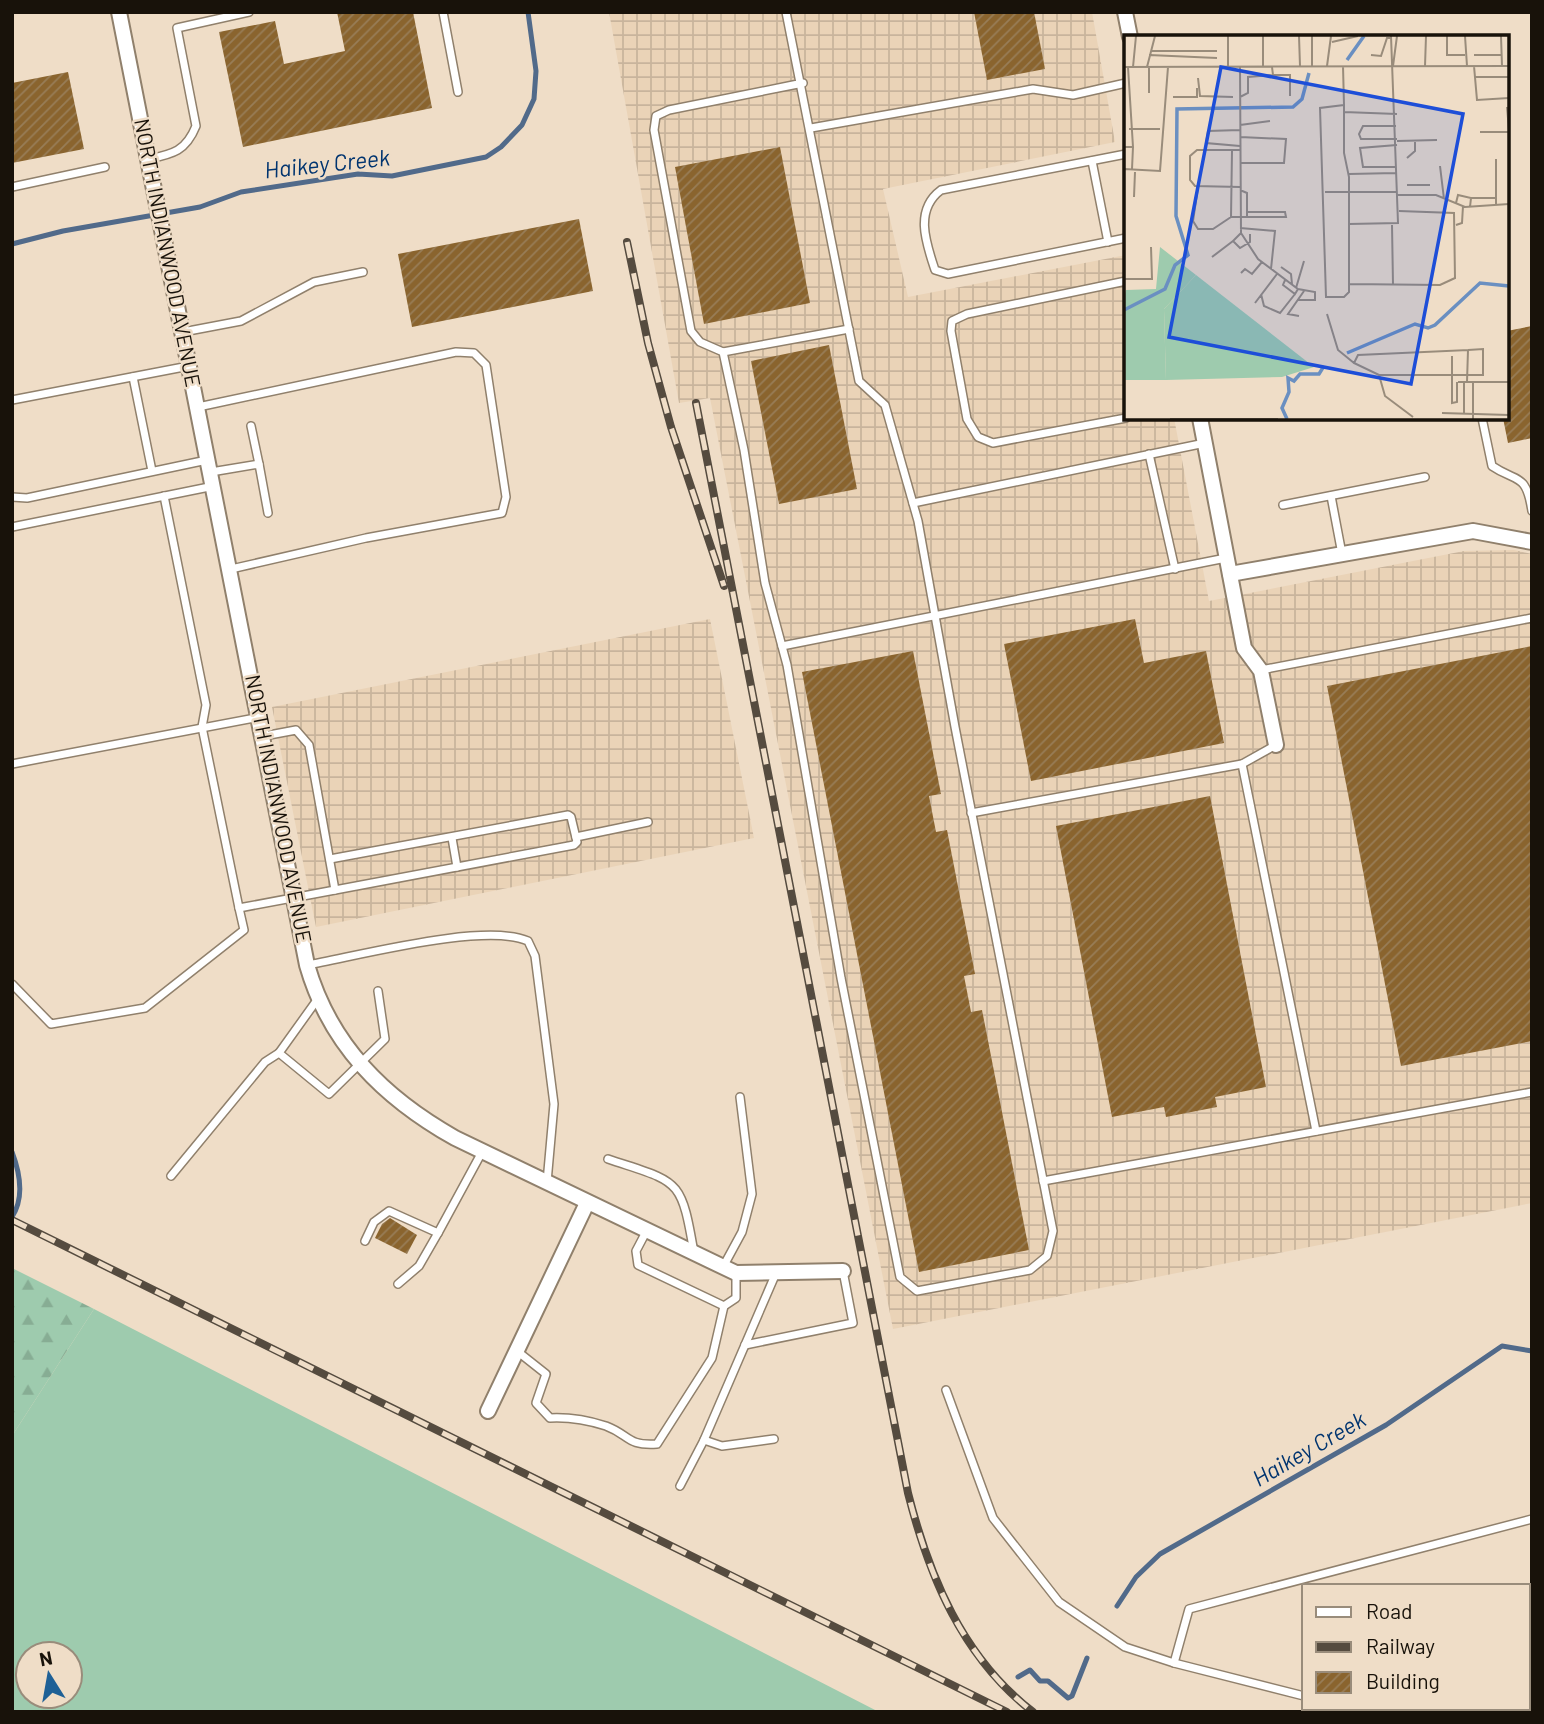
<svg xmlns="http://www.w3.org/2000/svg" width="1544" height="1724" font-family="Barlow,sans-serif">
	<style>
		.industrial { fill: url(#industrial-grid) }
		.grass { fill: #9ecbae; fill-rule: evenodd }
		.forest { fill: url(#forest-firs) }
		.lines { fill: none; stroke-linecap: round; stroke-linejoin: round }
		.stream { stroke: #516a8a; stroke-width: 5 }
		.building { fill: url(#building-hatch) }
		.lane-casing { stroke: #90806c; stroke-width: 10 }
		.street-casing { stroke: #90806c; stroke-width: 18 }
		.lane { stroke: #fff; stroke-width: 7 }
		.street { stroke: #fff; stroke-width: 14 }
		.rail-casing { stroke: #554b3f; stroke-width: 8 }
		.rail { stroke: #efddc7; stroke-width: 5; stroke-dasharray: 16; stroke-linecap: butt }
		.labels { text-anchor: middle; stroke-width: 5; stroke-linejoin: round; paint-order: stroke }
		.street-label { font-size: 21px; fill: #18120a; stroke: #efddc7 }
		.water-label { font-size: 23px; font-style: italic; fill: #00346f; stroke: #efddc7 }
		.inset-river { fill: none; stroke: #6a8fc1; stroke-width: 3.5 }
		.inset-road { fill: none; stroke: #998c7b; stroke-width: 2 }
		.view { fill: #1d4ed8; fill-opacity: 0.15; stroke: #1d4ed8; stroke-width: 3.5 }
		.inset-edge { fill: none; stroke: #18120a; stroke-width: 3.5 }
	</style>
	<defs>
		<pattern id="industrial-grid" width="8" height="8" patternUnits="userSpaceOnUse" patternTransform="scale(1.75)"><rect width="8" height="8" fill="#ead3b7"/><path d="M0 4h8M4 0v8" fill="none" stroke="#c8b49c"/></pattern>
		<pattern id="forest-firs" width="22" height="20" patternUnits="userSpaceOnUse" patternTransform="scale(1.75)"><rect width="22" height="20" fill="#9ecbae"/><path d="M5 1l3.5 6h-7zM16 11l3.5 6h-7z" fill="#87ad94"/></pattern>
		<pattern id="building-hatch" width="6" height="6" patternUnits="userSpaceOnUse" patternTransform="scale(1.75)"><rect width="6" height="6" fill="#8a642e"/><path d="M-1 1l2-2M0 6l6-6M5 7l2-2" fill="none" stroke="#987d57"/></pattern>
	</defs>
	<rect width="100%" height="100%" fill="#efddc7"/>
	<g class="industrial">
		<polygon points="609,12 1092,12 1115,142 883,189 908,297 1126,255 1126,418 1174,418 1209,601 1464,551 1514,550 1532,554 1532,1203 893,1329 710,398 679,403"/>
		<polygon points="710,619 754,838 316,927 272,707"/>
	</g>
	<path class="grass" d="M94 1309 879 1712H12V1436ZM28 1654H70V1696H28Z"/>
	<polygon class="forest" points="12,1268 94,1309 12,1436"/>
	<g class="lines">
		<g class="stream">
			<polyline points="12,244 63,231 200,207 241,192 358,174 392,176 486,157 501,147 522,125 534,99 536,71 528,12"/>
			<path d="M12 1152C20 1173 25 1197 12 1217"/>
			<polyline points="1117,1606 1136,1577 1160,1554 1386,1425 1502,1346 1532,1351"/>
			<polyline points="1018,1677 1030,1670 1040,1681 1048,1681 1068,1698 1072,1696 1087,1658"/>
		</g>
	</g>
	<g class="building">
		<polygon points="337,12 413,12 432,108 243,147 219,32 275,21 284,64 345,51"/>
		<polygon points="974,12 1034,12 1045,69 987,80"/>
		<polygon points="68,72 84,149 12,163 12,83"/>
		<polygon points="780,147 810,303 704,324 675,167"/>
		<polygon points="579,219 593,291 412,327 398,254"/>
		<polygon points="1532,326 1532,438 1508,443 1503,418 1507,418 1507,331"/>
		<polygon points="829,345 857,489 779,504 751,361"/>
		<polygon points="1135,619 1144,663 1206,651 1224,743 1031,781 1004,644"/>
		<polygon points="1532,646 1532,1041 1401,1066 1327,686"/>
		<polygon points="913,651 941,794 929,796 936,832 947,830 975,974 964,976 971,1012 982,1010 1029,1250 919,1272 802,672"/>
		<polygon points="1210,796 1266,1087 1215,1097 1217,1107 1166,1117 1164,1107 1112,1117 1056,826"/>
		<polygon points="390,1218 417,1235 407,1254 375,1238 382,1224"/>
	</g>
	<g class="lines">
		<g class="lane-casing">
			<g id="lane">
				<polyline points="443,12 458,92"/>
				<polyline points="786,12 859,381 885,405 918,521 955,727 1053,1231 1047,1256 1030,1270 917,1291 900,1277 841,978 787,665 765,583 744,450 723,352 700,342 691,331 654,130 656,116 669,110 803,83"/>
				<polyline points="811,128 1033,89 1073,95 1126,83"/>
				<path d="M1126 154 941 190C914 210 926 243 935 270L948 274 1126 238"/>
				<path d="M149 159C173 154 186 151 196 126L177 28 249 12"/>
				<polyline points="1092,161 1108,242"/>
				<polyline points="12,187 105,167"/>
				<polyline points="1126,281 967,314 952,321 951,331 967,419 978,437 993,443 1126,418"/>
				<polyline points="183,332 241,321 314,282 363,272"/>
				<polyline points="723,352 849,329"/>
				<polyline points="133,377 152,471"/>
				<polyline points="12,400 189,366"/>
				<polyline points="198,407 456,352 474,353 486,365 506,497 502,513 366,538 231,569"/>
				<path d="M1482 418 1492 466C1517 483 1526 472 1532 511"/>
				<polyline points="251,426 259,464"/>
				<polyline points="1149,454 1175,569"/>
				<polyline points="211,472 259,464 268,513"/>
				<polyline points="164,496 206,705 202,727 239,908 335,890 309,745 296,730 264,736"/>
				<polyline points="1331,496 1342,554"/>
				<polyline points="12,497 27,498 207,460"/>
				<polyline points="913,503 1205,443"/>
				<polyline points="1283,505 1425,477"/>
				<polyline points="12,527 214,486"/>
				<polyline points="782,646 1226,558"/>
				<polyline points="1261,670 1532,618"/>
				<polyline points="12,764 260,717"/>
				<polyline points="1242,764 1316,1131"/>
				<polyline points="971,813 1242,764 1276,745"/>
				<polyline points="576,837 648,822"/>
				<polyline points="452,838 457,867"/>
				<polyline points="330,859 568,815 571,817 577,842 574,845 335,890"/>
				<path d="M307 965C358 956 485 922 528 941L535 956 554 1104 547 1182"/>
				<polyline points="12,984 51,1024 145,1008 244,930 239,908"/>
				<polyline points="317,1000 279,1053 329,1094 385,1039 378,991"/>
				<path d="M608 1159C679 1183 681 1176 694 1253"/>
				<polyline points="171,1176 265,1062 279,1053"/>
				<polyline points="1043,1181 1532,1092"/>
				<polyline points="646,1232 636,1251 638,1265 724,1306 736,1298 736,1273"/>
				<polyline points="365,1241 374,1222 389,1211 438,1233 482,1152"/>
				<polyline points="723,1267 742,1232 752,1194 740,1097"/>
				<polyline points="398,1284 419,1266 438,1233"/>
				<polyline points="745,1345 853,1323 843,1271"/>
				<path d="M517 1351 546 1374 536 1403 550 1418C569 1417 587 1420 606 1426 630 1435 626 1446 657 1444L712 1358 724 1306"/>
				<polyline points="946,1390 993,1518 1059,1602 1125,1647 1174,1663"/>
				<polyline points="774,1439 722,1446 704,1440 776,1273"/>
				<polyline points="680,1486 704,1440"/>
				<polyline points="1528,1657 1532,1656"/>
				<polyline points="1304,1696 1174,1663 1189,1609 1532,1519"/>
				<polyline points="1343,1708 1344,1712"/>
			</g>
		</g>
		<g class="street-casing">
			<g id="street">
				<path d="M119 12 307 965C330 1045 384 1098 455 1138L736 1273 843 1271"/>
				<polyline points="1125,12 1130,37"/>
				<polyline points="1200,418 1244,648 1261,671 1276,745"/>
				<polyline points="1230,574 1473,531 1532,542"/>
				<polyline points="488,1411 587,1203"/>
			</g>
		</g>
		<use href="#lane" class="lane"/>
		<use href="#street" class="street"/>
		<g class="rail-casing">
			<g id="rail">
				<polyline points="627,242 648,343 671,427 724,586"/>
				<path d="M696 403 908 1493C929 1576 962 1657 1033 1712"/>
				<polyline points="12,1220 1007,1712"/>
			</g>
		</g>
		<use href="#rail" class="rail"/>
	</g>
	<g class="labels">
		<g class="street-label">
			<text transform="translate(167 253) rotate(79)" y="7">NORTH INDIANWOOD AVENUE</text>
			<text transform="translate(278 809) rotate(79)" y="7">NORTH INDIANWOOD AVENUE</text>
		</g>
		<g class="water-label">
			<text transform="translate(327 164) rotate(-6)" y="8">Haikey Creek</text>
			<text transform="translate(1309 1449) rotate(-30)" y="8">Haikey Creek</text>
		</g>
	</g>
	<g transform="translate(1124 35)">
		<rect width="385" height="385" fill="#efddc7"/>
		<path d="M72 240 190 332 158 342 42 345 40 274Z" fill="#9ecbae"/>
		<path d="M36 212 72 240 40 274 42 345H0V263L2 255 32 254Z" fill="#9ecbae"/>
		<path class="inset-river" d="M223 25 240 1M0 275 41 254 51 230 64 220 52 181 53 74 169 72 178 64 185 38M223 318 291 289 304 293 311 290 356 248 385 251M163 384 158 373 165 357 164 343 170 346 176 339H195L200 331"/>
		<path class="inset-road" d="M104 1V32M175 1 176 31M188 1V31M323 1V20H341M341 1 343 31M377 1 378 31M208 7 234 1M28 16H93M25 20 93 23M247 20 257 21 263 3H267M350 20H377M203 31 207 1M219 31 220 70V118L225 142V257L220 262H202L196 73 220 70M269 31 273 1M301 31 302 1M350 31 353 65 385 63M0 32 385 31M9 32 12 1M23 32 31 1M25 32V58M116 32 117 198 134 224 174 254 191 257V265H173M139 32V1M149 40H166V61M350 42H385M74 43 76 61 109 62M49 62H73V53M116 62 124 58V42L149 40 148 32M383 72 385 95M220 77 273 79M116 90 146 86M272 91H239L235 99 237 104H273M5 94H36M116 95 84 96 82 108 116 111M356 97H385M116 102 162 104 160 128H116M273 106 313 105M0 112H9L4 32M116 115H73L66 121V145L71 151 116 152M108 116 107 182H123V158L116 155M283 123 291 116V105M372 124V170M316 131 320 164M272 132H239L236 113 273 110M0 134 36 136 44 32M8 134 9 112M225 139 272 138M283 150H306M74 152 69 186 74 194H89L107 182M201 157H272M272 160H312L341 172 385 169M0 162V134M10 162 11 137M347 163H372M332 168 334 160 347 163 346 172M123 182H162L161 177H124M225 189 274 188 267 1M268 190 269 249M332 190 338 188 339 171M116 193 151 196 147 234M117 198 109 206 116 213 126 207V199M88 222 109 206M157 232 167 239 168 249M117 238 121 234 128 239 138 227M0 244H28L27 212M161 245 159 250 171 259 174 254M225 249 316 250 331 243 330 178 275 176M172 253 180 226M137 259 140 271 156 278 171 259M131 268 153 239M203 279 214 315 230 328M175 281 164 279 180 256M328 321V340H359V314L344 315M255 340 261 361 289 382M333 347V367L328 368V340H255L230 328 234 320 344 315 343 347M334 347H385M340 347V378M349 347V384M318 378 385 380M46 384H154"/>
		<path class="view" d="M97 32 339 79 287 349 45 302Z"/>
		<rect width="385" height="385" class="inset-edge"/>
	</g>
	<rect width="1544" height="1724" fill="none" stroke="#18120a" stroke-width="28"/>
	<rect x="1302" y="1584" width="228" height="126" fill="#efddc7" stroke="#998c7b" stroke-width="2"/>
	<rect x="1316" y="1607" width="35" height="10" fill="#ffffff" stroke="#998c7b" stroke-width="2"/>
	<text x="1366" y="1619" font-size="21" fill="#18120a">Road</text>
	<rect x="1316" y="1642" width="35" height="10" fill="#554b3f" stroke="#998c7b" stroke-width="2"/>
	<text x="1366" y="1654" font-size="21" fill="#18120a">Railway</text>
	<rect x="1316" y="1672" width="35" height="21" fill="url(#building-hatch)" stroke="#998c7b" stroke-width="2"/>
	<text x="1366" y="1689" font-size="21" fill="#18120a">Building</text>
	<g transform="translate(49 1675) rotate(349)"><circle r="33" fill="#efddc7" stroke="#998c7b" stroke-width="2"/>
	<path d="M0-5L12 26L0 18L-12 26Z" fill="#1e6096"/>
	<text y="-10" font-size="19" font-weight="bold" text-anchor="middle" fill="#18120a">N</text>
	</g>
</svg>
